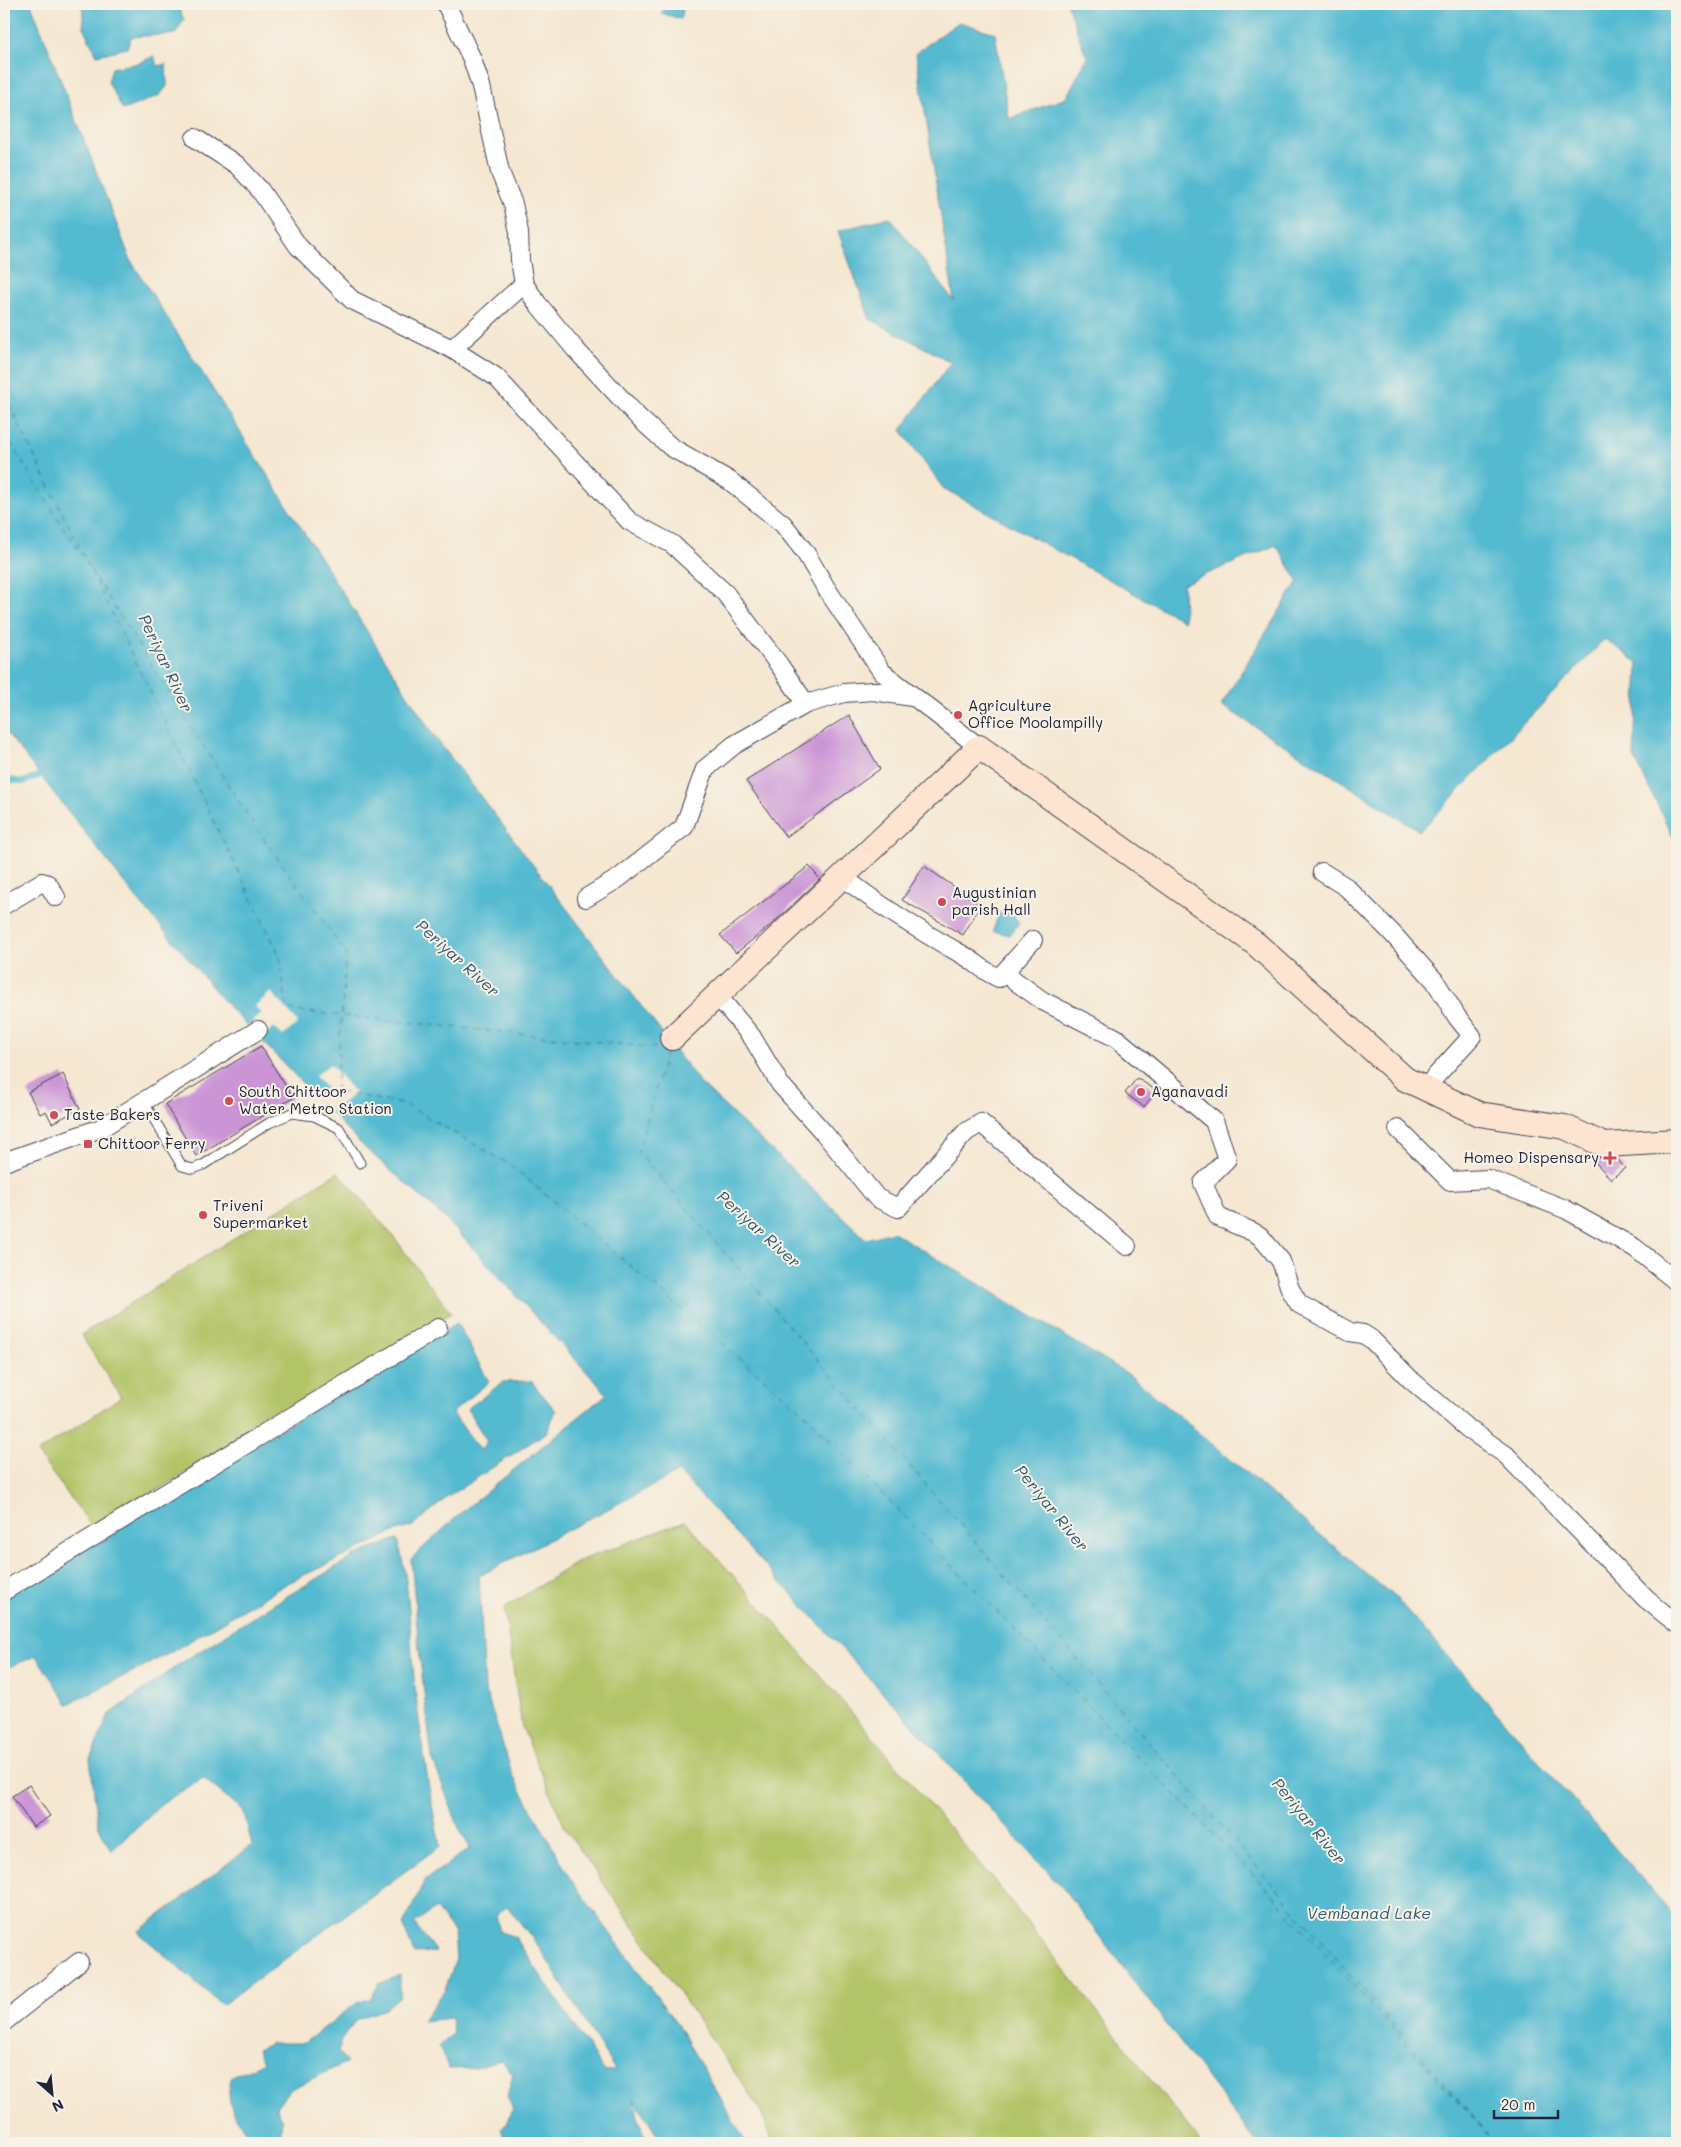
<svg xmlns="http://www.w3.org/2000/svg" width="1681" height="2147" font-family="Mali,sans-serif">
	<style>
		.green { fill: #b3c467; stroke: #6a7351 }
		.water { fill: #52bad0; stroke: #3a6e86; fill-rule: evenodd }
		.pier { fill: #f5e7d1 }
		.lines { fill: none; stroke-linecap: round; stroke-linejoin: round }
		.stream { stroke: #52bad0; stroke-width: 6 }
		.ferry { stroke: #33576f; stroke-width: 1; stroke-dasharray: 6 5; stroke-linecap: butt }
		.building { fill: #ca94d5 }
		.lane-casing { stroke: #424052; stroke-width: 11 }
		.street-casing { stroke: #424052; stroke-width: 20 }
		.secondary-casing { stroke: #424052; stroke-width: 26 }
		.lane { stroke: #fff; stroke-width: 9 }
		.street { stroke: #fff; stroke-width: 18 }
		.secondary { stroke: #fde4d0; stroke-width: 24 }
		.poi-dot { fill: #d1495b; stroke: #f7f3e8; stroke-width: 2 }
		.labels { text-anchor: middle; stroke-width: 4; stroke-linejoin: round; paint-order: stroke }
		.poi-label { font-size: 15px; fill: #22223b; stroke: #f7f3e8; text-anchor: start }
		.water-label { font-size: 16px; font-style: italic; fill: #33576f; stroke: #f7f3e8 }
	</style>
	<rect width="100%" height="100%" fill="#f7f3e8"/>
	<filter id="ink" filterUnits="userSpaceOnUse"><feTurbulence type="fractalNoise" baseFrequency=".02" numOctaves="2"/><feDisplacementMap in="SourceGraphic" scale="10" xChannelSelector="R" yChannelSelector="G"/><feConvolveMatrix kernelMatrix="1 2 1 2 8 2 1 2 1" color-interpolation-filters="sRGB"/></filter>
	<filter id="wash" filterUnits="userSpaceOnUse"><feTurbulence type="fractalNoise" baseFrequency=".0096" numOctaves="4" result="noise"/><feDisplacementMap in="SourceGraphic" scale="20" xChannelSelector="R" yChannelSelector="G"/><feGaussianBlur stdDeviation="1.12" result="paint"/><feColorMatrix in="noise" values="0 0 0 0 0 0 0 0 0 0 0 0 0 0 0 0 0 1.4 0 .05"/><feComposite in="paint" operator="in"/></filter>
	<g filter="url(#wash)">
		<rect width="100%" height="100%" fill="#f5e7d1"/>
		<g class="green">
			<polygon points="338,1172 393,1236 451,1313 273,1418 94,1529 37,1453 121,1397 81,1335"/>
			<polygon points="685,1521 791,1641 996,1883 1201,2143 774,2143 758,2106 565,1828 522,1727 504,1608 579,1561"/>
		</g>
		<g class="water">
			<path d="M4 4H31L131 261 432 733 701 1084 866 1239 893 1232 1131 1376 1398 1600 1677 1919V2143H1257L1062 1887 679 1472 479 1576 485 1689 513 1776 571 1880 679 2027 746 2143H662L634 2099 640 2125 649 2143H503L505 2140 501 2128 507 2124 513 2109 507 2096 513 2074 501 2060 475 2068 449 2069 439 2047 453 2033 451 2018 422 2021 445 1990 456 1959 454 1932 436 1908 414 1923 436 1952 414 1953 403 1925 425 1880 470 1848 459 1828 432 1758 420 1659 411 1559 463 1511 607 1394 446 1219 364 1147 231 1009 133 894 4 729ZM507 1906 537 1944 615 2070 605 2072 515 1937 500 1932 496 1916Z"/>
			<polygon points="82,4 177,4 184,20 175,34 131,37 127,48 97,55 84,29"/>
			<polygon points="669,4 684,4 681,19 661,13"/>
			<polygon points="1067,4 1677,4 1677,845 1634,757 1638,663 1605,639 1420,831 1221,705 1298,581 1276,545 1183,584 1184,621 943,488 901,430 951,362 870,319 838,231 890,217 954,301 916,53 959,22 995,33 1009,119 1066,98 1087,58"/>
			<polygon points="154,56 157,66 166,64 167,86 160,95 123,110 108,82 112,68 139,63"/>
			<polygon points="999,913 1012,913 1019,923 1010,935 993,931"/>
			<polygon points="457,1323 489,1382 452,1412 480,1451 487,1441 467,1409 503,1382 531,1381 556,1411 547,1432 446,1498 413,1526 394,1532 288,1583 168,1654 68,1704 36,1656 4,1669 4,1596"/>
			<path d="M397 1539C410 1580 409 1625 413 1668 419 1727 428 1788 440 1846L222 2005 138 1932 252 1845 243 1810 203 1778 164 1802 111 1851 98 1825 90 1759 109 1715 178 1665 269 1607 356 1555Z"/>
			<path d="M400 1975V1996L385 2009 357 2019 344 2035 338 2052 347 2062 289 2090 276 2107 282 2119 280 2141 282 2143H251L250 2139C236 2117 223 2103 232 2076 243 2071 253 2069 263 2062L257 2050 271 2043H304L357 2003 370 1999 379 1984Z"/>
		</g>
		<g class="pier">
			<polygon points="271,992 298,1023 283,1036 274,1027 258,1041 246,1028 261,1014 255,1006"/>
			<polygon points="330,1064 355,1093 328,1114 314,1099 326,1088 315,1076"/>
		</g>
		<g class="lines">
			<polyline class="stream" points="4,779 23,782 48,772"/>
			<g class="ferry">
				<polyline points="4,394 280,956 287,1010 667,1049 638,1152 1496,2143"/>
				<polyline points="4,433 81,555"/>
				<polyline points="90,569 252,822 346,953 336,1091 406,1105 509,1164 799,1408 1269,1891 1488,2135"/>
			</g>
		</g>
		<g id="blocks">
			<g class="building">
				<polygon points="849,715 880,769 786,837 746,781"/>
				<polygon points="809,866 820,879 771,925 736,953 720,935"/>
				<polygon points="924,866 981,905 963,935 902,900"/>
				<polygon points="261,1046 293,1098 196,1156 165,1104"/>
				<polygon points="63,1074 80,1109 52,1123 46,1111 40,1114 28,1092"/>
				<polygon points="1137,1078 1157,1091 1144,1107 1125,1093"/>
				<polygon points="1596,1157 1616,1158 1625,1168 1611,1179 1593,1160"/>
				<polygon points="29,1785 50,1816 33,1827 12,1796"/>
			</g>
		</g>
	</g>
	<g filter="url(#ink)">
		<use href="#blocks" fill-opacity="0" stroke="#424052" stroke-width="1"/>
		<g class="lines">
			<g class="lane-casing">
				<polyline id="lane" points="143,1101 182,1166 193,1169 203,1165 269,1123 292,1113 314,1116 339,1128 360,1163"/>
			</g>
			<g class="street-casing">
				<g id="street">
					<polyline points="446,4 472,59 481,86 500,172 513,204 519,232 520,260 524,284 537,303 575,349 640,419 671,447 730,481 783,524 805,552 826,588 882,672 979,747"/>
					<polyline points="195,138 237,165 260,190 298,246 352,300 452,349 496,377 629,521 672,544 725,593 780,666 806,704"/>
					<polyline points="452,349 524,284"/>
					<polyline points="1322,872 1346,887 1391,932 1435,981 1457,1017 1472,1036 1425,1088"/>
					<path d="M842 876C880 907 920 931 963 955 976 962 985 973 999 978L1033 940"/>
					<polyline points="586,898 619,878 684,827 705,769 734,745 806,704 844,693 873,691 912,697"/>
					<polyline points="4,905 42,882 48,884 56,897"/>
					<polyline points="1004,973 1043,1001 1116,1038 1214,1121 1227,1159 1203,1183 1218,1217 1253,1232 1260,1236 1281,1261 1290,1289 1299,1304 1350,1332 1363,1334 1371,1339 1411,1380 1467,1428 1506,1455 1646,1599 1677,1624"/>
					<polyline points="717,995 752,1037 780,1084 824,1133 877,1198 898,1208 966,1132 981,1123 1127,1246"/>
					<polyline points="1398,1129 1450,1181 1488,1179 1565,1209 1635,1248 1677,1282"/>
					<polyline points="4,1162 101,1128 258,1030"/>
					<polyline points="4,1591 438,1328"/>
					<polyline points="4,2022 79,1962"/>
				</g>
			</g>
			<g class="secondary-casing">
				<polyline id="secondary" points="672,1038 979,747 1256,944 1405,1079 1479,1114 1565,1127 1604,1145 1677,1141"/>
			</g>
			<use href="#lane" class="lane"/>
			<use href="#street" class="street"/>
			<use href="#secondary" class="secondary"/>
		</g>
	</g>
	<g class="poi-dot">
		<circle cx="958" cy="715" r="5"/>
		<circle cx="942" cy="902" r="5"/>
		<circle cx="1141" cy="1092" r="5"/>
		<circle cx="229" cy="1101" r="5"/>
		<circle cx="54" cy="1115" r="5"/>
		<rect x="83" y="1139" width="10" height="10" rx="2.5"/>
		<path d="M1607.5 1150.5h5v5h5v5h-5v5h-5v-5h-5v-5h5z"/>
		<circle cx="203" cy="1215" r="5"/>
	</g>
	<g class="labels">
		<g class="poi-label">
			<text x="968" y="711">Agriculture<tspan x="968" dy="17">Office Moolampilly</tspan></text>
			<text x="952" y="898">Augustinian<tspan x="952" dy="17">parish Hall</tspan></text>
			<text x="239" y="1097">South Chittoor<tspan x="239" dy="17">Water Metro Station</tspan></text>
			<text x="1151" y="1097">Aganavadi</text>
			<text x="64" y="1120">Taste Bakers</text>
			<text x="98" y="1149">Chittoor Ferry</text>
			<text x="1599" y="1163" text-anchor="end">Homeo Dispensary</text>
			<text x="213" y="1211">Triveni<tspan x="213" dy="17">Supermarket</tspan></text>
		</g>
		<g class="water-label">
			<text transform="translate(166 663) rotate(65)" y="6">Periyar River</text>
			<text transform="translate(458 958) rotate(42)" y="6">Periyar River</text>
			<text transform="translate(759 1229) rotate(42)" y="6">Periyar River</text>
			<text transform="translate(1052 1508) rotate(51)" y="6">Periyar River</text>
			<text transform="translate(1309 1821) rotate(51)" y="6">Periyar River</text>
			<text x="1369" y="1919">Vembanad Lake</text>
		</g>
	</g>
	<rect width="1681" height="2147" fill="none" stroke="#f7f3e8" stroke-width="20"/>
	<g transform="translate(52 2094) rotate(153)" stroke="#f7f3e8" stroke-width="4" paint-order="stroke">
	<path d="M0-4L9 19L0 12L-9 19Z" fill="#22223b"/>
	<text y="-8" font-size="14" font-weight="bold" text-anchor="middle" fill="#22223b">N</text>
	</g>
	<path d="M1494 2110v8h64v-8" fill="none" stroke="#22223b" stroke-width="2.5"/>
	<text x="1501" y="2110" font-size="15" fill="#22223b" stroke="#f7f3e8" stroke-width="4" paint-order="stroke">20 m</text>
</svg>
